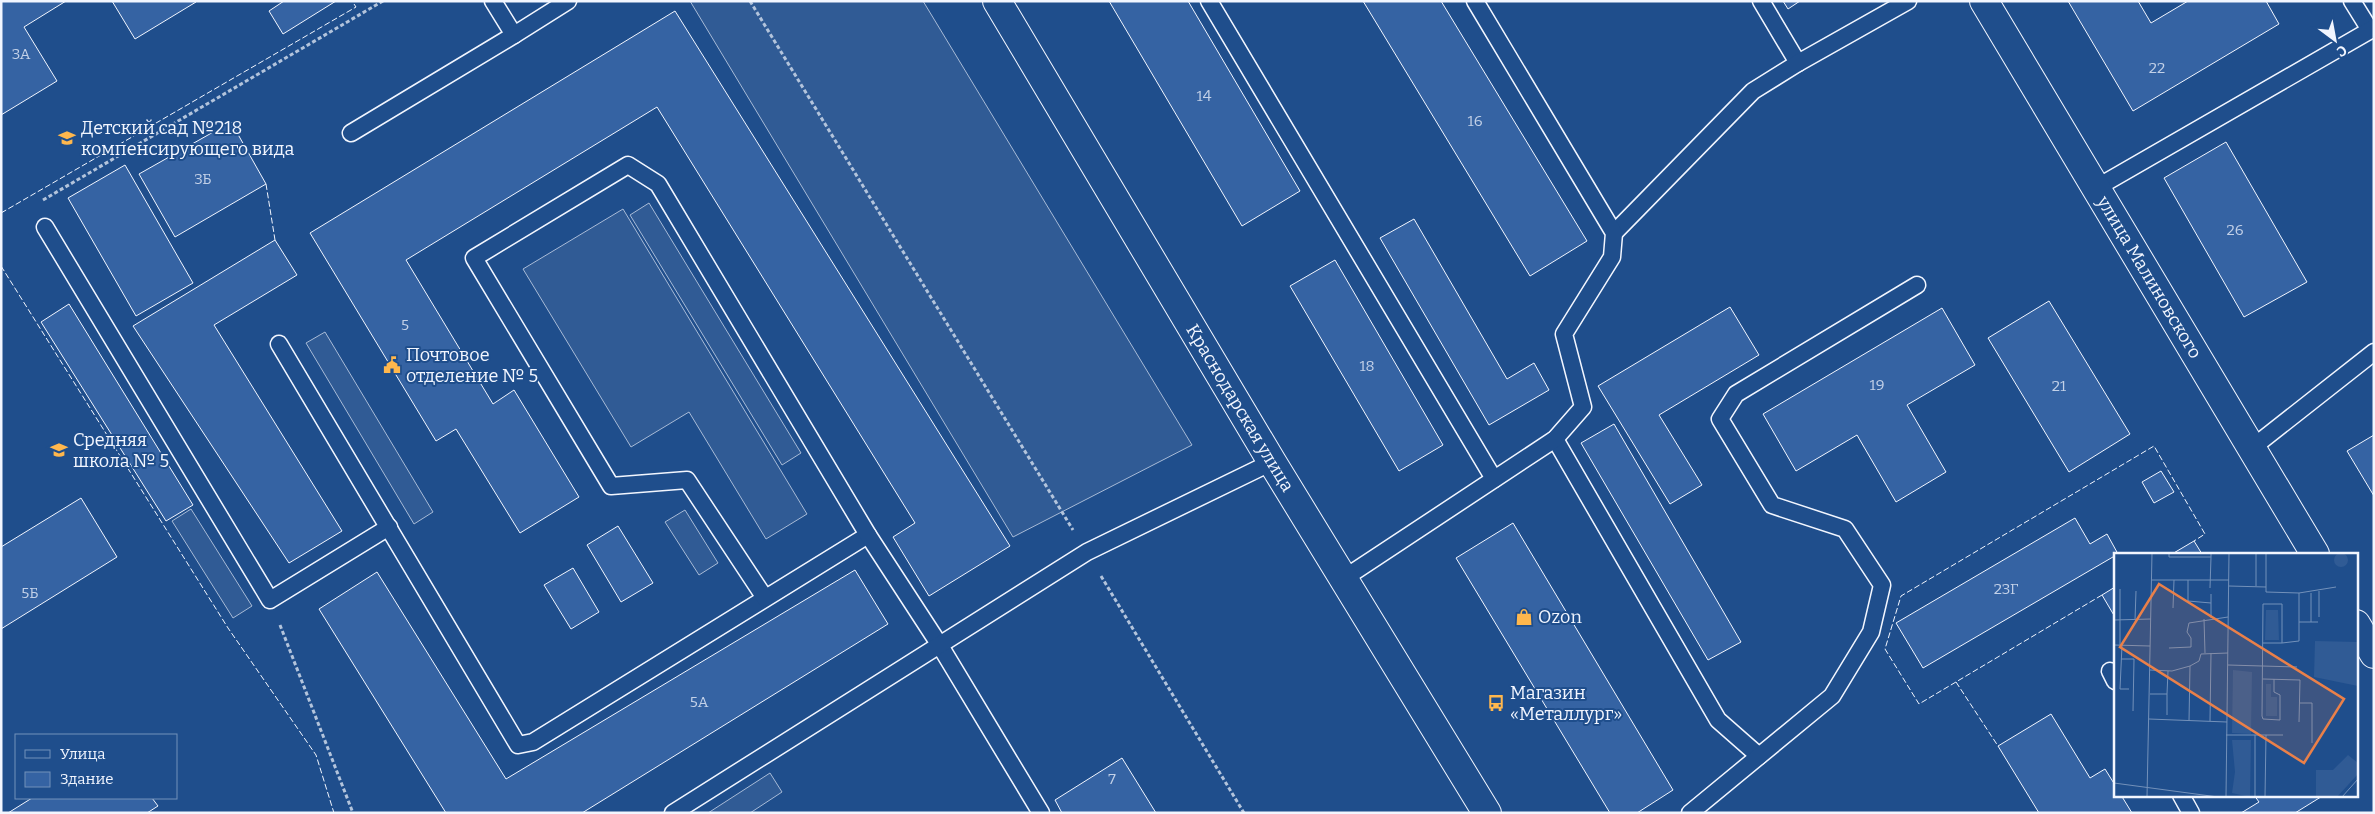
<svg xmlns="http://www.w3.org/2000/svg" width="2375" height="814" font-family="Bitter,serif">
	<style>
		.built { fill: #305b95; stroke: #a8bbd7 }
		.building { fill: #3563a3; stroke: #f2f6ff }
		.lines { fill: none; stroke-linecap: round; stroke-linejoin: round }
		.lane-casing { stroke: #f2f6ff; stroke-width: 19 }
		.street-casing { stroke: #f2f6ff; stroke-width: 30 }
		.secondary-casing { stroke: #f2f6ff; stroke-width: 30 }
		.path { stroke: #b3c4dc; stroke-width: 3; stroke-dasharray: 4 2.5; stroke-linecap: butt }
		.lane { stroke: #1f4e8c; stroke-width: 16 }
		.street { stroke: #1f4e8c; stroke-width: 28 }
		.secondary { stroke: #1f4e8c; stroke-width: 28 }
		.fence { stroke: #f2f6ff; stroke-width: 1; stroke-dasharray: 6 2.5; stroke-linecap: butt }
		.labels { text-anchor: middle; stroke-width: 4; stroke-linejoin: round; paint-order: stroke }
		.number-label { font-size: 15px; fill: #c3d1e8 }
		.poi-label { font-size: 18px; fill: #f2f6ff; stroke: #1f4e8c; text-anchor: start }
		.street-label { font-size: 18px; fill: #f2f6ff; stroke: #1f4e8c }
		.inset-road { fill: none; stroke: #7391ba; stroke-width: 1 }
		.view { fill: #ea8049; fill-opacity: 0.15; stroke: #ea8049; stroke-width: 2.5 }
		.inset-edge { fill: none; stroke: #f2f6ff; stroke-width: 2.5 }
	</style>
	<rect width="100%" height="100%" fill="#1f4e8c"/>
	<g class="built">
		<polygon points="690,1 923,1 1192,445 1013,537"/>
		<polygon points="649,203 801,453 782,465 630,215"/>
		<polygon points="623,209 807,514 766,539 689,412 631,447 523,269"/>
		<polygon points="325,332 433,512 414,524 306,343"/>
		<polygon points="191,509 252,606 233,618 172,521"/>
		<polygon points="685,510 718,563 699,575 665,522"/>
		<polygon points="770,773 782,792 750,813 708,813"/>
	</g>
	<g class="building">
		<polygon points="1,1 66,1 24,27 57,81 1,115"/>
		<polygon points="112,1 195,1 196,2 135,39"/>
		<polygon points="284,1 336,1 283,34 269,11"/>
		<polygon points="1109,1 1188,1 1300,191 1242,226"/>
		<polygon points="1363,1 1441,1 1587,241 1530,276"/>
		<polygon points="1783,1 1800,1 1788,9"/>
		<polygon points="2068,1 2138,1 2151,23 2188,1 2266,1 2279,24 2133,111"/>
		<polygon points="675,11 1010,546 929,596 893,537 915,523 657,107 406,260 493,404 514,390 579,497 520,533 456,429 436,441 310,233"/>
		<polygon points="231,122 266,184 175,237 139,174"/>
		<polygon points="2226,142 2307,282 2244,317 2164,178"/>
		<polygon points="125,165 193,283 136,316 68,198"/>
		<polygon points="1414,219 1507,379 1534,363 1549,390 1489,425 1380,238"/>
		<polygon points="275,240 297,275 214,325 342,531 289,563 133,326"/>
		<polygon points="1335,260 1443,445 1399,471 1290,286"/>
		<polygon points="2049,301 2130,434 2069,472 1988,338"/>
		<polygon points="69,304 193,505 166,521 41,322"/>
		<polygon points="1730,307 1759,355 1659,415 1702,485 1670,504 1598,386"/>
		<polygon points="1942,308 1975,365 1907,405 1946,472 1896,502 1857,435 1796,471 1763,414"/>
		<polygon points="1614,424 1741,642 1708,660 1581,443"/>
		<polygon points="2374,435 2374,496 2347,451"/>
		<polygon points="2161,471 2174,492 2154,503 2142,482"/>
		<polygon points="81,498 117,557 1,629 1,547"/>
		<polygon points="2075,518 2090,544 2107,534 2118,554 1923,668 1896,623"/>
		<polygon points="1513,523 1673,790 1637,813 1610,813 1456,558"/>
		<polygon points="618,526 653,583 621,602 587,545"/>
		<polygon points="2194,541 2202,554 2172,554"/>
		<polygon points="573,568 599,612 571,629 544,585"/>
		<polygon points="855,570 888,624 582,813 446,813 319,609 377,572 506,779"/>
		<polygon points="2115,587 2115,617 2102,595"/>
		<polygon points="2051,714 2090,778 2105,769 2115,785 2115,795 2121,795 2132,813 2039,813 1998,746"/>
		<polygon points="1122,758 1156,813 1062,813 1055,800"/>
		<polygon points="2254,795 2324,795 2295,813 2241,813 2259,802"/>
		<polygon points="32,798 152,798 158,806 147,813 8,813"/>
	</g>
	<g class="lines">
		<g class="lane-casing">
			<g id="lane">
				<polyline points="493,1 514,35 568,1"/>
				<polyline points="1209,1 1494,479"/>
				<polyline points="1761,1 1798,63"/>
				<polyline points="2352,1 2370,30"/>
				<polyline points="351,133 514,35"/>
				<polyline points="2096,188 2374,28"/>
				<polyline points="45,227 270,600 389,527"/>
				<polyline points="1614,233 1753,91 1798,63 1908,1"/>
				<polyline points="279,344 518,745 533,742 868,535"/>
				<polyline points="1555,439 1718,720 1759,756"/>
				<polyline points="2252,448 2374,352"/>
				<polyline points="1343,579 1555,439 1583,407 1564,334 1612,257 1614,233 1475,1"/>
				<polyline points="765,598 687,480 611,486 474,258 628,165 658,184 868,535 939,644 1041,813"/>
				<polyline points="2110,671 2115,681"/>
				<polyline points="2181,795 2191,813"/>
				<polyline points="673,813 1087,552 1272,462"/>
				<polyline points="1690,813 1832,696 1871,632 1882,585 1845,529 1772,505 1720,419 1736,394 1917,285"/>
			</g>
		</g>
		<g class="street-casing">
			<g id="street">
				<path id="s1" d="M1984 1 2315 554"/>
				<polyline points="2356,624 2374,654"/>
			</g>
		</g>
		<g class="secondary-casing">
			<g id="secondary">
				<path id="s2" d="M997 1 1272 462 1487 813"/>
			</g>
		</g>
		<g class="path">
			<polyline points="750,1 1073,530"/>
			<polyline points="43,200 383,1"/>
			<polyline points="1101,576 1244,813"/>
			<polyline points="280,625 353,813"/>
		</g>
		<use href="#lane" class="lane"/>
		<use href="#street" class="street"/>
		<use href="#secondary" class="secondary"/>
		<g class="fence">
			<polyline points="266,184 275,240"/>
			<polyline points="1,213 356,7 352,1"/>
			<polyline points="1,266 228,628 316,755 334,813"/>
			<polyline points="2102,595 1919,704 1885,649 1901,596 2154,446 2205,534 2194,541"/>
			<polyline points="1956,682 1998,746"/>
		</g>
	</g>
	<defs>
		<g id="school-bare" transform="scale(1.35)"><path d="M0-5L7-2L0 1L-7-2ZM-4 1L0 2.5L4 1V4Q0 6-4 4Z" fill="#ffb74d" stroke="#1f4e8c" stroke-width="2.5" paint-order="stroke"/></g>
		<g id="civic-bare" transform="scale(1.35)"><path d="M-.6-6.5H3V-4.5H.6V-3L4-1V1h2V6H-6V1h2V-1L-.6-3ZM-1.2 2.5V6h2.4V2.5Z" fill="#ffb74d" stroke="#1f4e8c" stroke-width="2.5" paint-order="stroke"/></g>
		<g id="shop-bare" transform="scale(1.35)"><path d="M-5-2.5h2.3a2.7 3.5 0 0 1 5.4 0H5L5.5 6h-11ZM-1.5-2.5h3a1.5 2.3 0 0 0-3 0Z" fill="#ffb74d" stroke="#1f4e8c" stroke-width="2.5" paint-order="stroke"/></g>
		<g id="bus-bare" transform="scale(1.35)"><path d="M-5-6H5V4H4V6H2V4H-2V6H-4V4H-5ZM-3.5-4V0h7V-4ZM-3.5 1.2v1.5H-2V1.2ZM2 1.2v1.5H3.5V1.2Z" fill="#ffb74d" stroke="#1f4e8c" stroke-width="2.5" paint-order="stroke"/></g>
	</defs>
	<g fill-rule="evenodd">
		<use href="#school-bare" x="67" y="138"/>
		<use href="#civic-bare" x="392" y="365"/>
		<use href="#school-bare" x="59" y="450"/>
		<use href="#shop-bare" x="1524" y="617"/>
		<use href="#bus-bare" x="1496" y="703"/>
	</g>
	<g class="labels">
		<g class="number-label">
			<text x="21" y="59">3А</text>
			<text x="2157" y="73">22</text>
			<text x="1204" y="101">14</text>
			<text x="1475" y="126">16</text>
			<text x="203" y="184">3Б</text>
			<text x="2235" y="235">26</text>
			<text x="405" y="330">5</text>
			<text x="1367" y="371">18</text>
			<text x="1877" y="390">19</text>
			<text x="2059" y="391">21</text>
			<text x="2006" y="594">23Г</text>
			<text x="30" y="598">5Б</text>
			<text x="699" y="707">5А</text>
			<text x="1112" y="784">7</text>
		</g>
		<g class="poi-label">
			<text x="81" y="134">Детский сад №218<tspan x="81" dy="21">компенсирующего вида</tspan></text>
			<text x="406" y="361">Почтовое<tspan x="406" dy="21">отделение № 5</tspan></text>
			<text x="73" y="446">Средняя<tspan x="73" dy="21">школа № 5</tspan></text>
			<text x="1538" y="623">Ozon</text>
			<text x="1510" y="699">Магазин<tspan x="1510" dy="21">«Металлург»</tspan></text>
		</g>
		<g class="street-label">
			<text dy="6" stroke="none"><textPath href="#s1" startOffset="322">улица Малиновского</textPath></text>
			<text dy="6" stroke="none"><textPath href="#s2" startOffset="474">Краснодарская улица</textPath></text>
		</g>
	</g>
	<g transform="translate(2114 553)">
		<rect width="244" height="244" fill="#1f4e8c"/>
		<path d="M220 7a7 7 0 1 1 14 0a7 7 0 1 1-14 0ZM152 57H164L165 87H151ZM201 88 244 89V133L200 124ZM119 117 138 119 137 181 118 180ZM152 131H157V144H163V163H152ZM118 187H137L136 244 118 240 121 219ZM234 202 244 210V221L223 244H202V217H219Z" fill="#305b95"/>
		<path class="inset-road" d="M55 0V4H97V0M38 27H115M74 27V48L97 50M115 33 152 34V39L185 40 222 34M142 33V0M152 34V0M96 35 97 4M197 40V69M97 41V65M59 55 60 27M205 64V38M90 66 91 100M0 67 37 66M21 67 22 38M185 69H204M149 90H168V51H149L148 163 149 166 166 167V142L160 139V126M168 90 185 88V40M0 92 36 93M6 92V36M8 92 6 136H15M55 95 77 94V85L73 79 75 70 114 64M7 106H20L19 158M114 112 183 114M36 117 58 118 76 113M149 126 186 127 185 169M36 141H53L54 118M186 150H198V190M53 162V141M35 166 113 169M75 168 76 113 85 108 87 101 114 100M96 168 97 100M112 182H152L151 244M152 182H169M0 230 104 244M33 244 38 0M112 244 115 0M141 244V182M228 244 244 226"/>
		<path class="view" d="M45 31 230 146 190 210 6 94Z"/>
		<rect width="244" height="244" class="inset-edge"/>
	</g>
	<rect width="2375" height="814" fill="none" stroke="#f2f6ff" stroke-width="5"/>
	<rect x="15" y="734" width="162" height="65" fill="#1f4e8c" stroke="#7391ba"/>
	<rect x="25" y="750" width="25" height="8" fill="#1f4e8c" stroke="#7391ba"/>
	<text x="60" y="759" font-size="15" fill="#f2f6ff">Улица</text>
	<rect x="25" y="772" width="25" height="15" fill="#3563a3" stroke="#7391ba"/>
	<text x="60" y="784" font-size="15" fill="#f2f6ff">Здание</text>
	<g transform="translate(2335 40) rotate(148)" stroke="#1f4e8c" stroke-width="4" paint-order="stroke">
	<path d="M0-4L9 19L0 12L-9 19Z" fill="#f2f6ff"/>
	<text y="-8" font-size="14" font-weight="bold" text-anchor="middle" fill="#f2f6ff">С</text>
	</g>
</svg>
